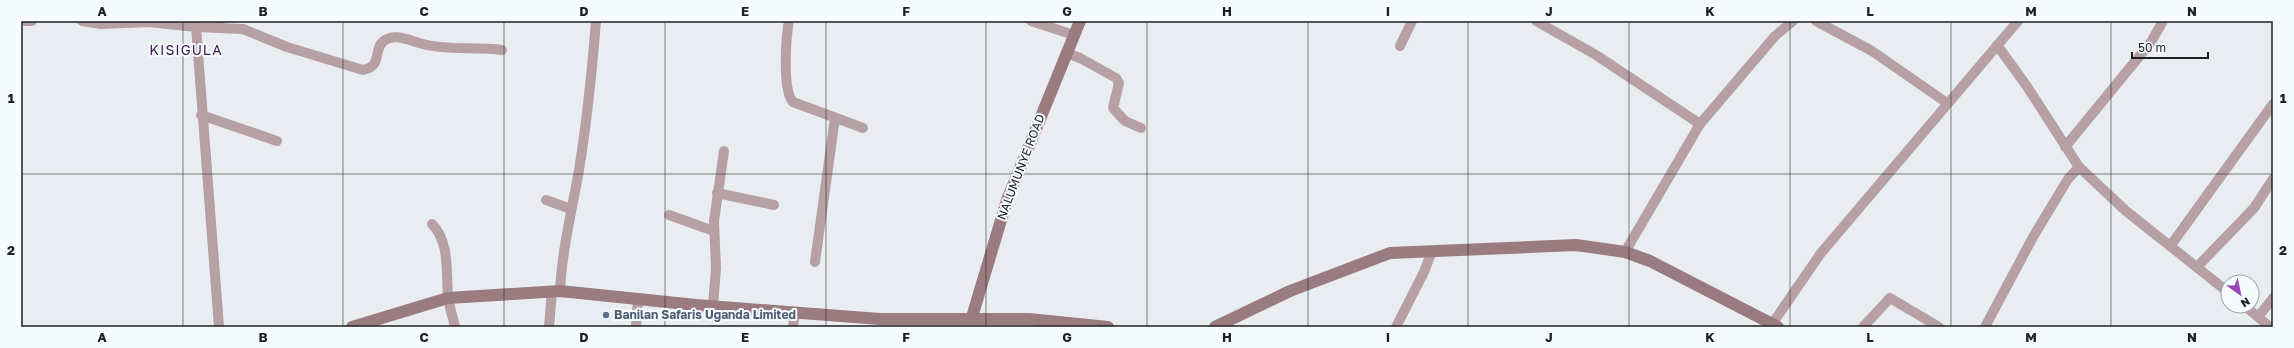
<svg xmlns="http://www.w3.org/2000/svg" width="2294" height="348" font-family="'Golos Text',sans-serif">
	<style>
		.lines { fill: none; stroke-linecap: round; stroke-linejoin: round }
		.street { stroke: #b6a0a3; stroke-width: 10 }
		.secondary { stroke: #9a7b7f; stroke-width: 12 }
		.grid { fill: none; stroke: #1e2021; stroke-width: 1; stroke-opacity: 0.55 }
		.service-dot { fill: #5c6f8a; stroke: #f6fbff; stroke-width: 1.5 }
		.labels { text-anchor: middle; stroke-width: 4; stroke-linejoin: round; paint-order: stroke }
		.street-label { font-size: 12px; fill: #1e2021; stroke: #f6fbff }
		.service-label { font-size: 12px; font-weight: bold; fill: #4e5e75; stroke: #f6fbff; text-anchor: start }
		.quarter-label { font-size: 14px; letter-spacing: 1px; fill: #421b51; stroke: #f6fbff }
		.neatline { fill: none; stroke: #1e2021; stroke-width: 1.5 }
		.grid-label { font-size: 13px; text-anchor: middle; font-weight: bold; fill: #1e2021 }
	</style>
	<rect width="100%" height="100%" fill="#e9edf2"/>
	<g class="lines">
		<g class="street">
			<polyline points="24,21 32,21"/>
			<polyline points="82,21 101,24 149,22 196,27"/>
			<path d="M789 21C786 37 782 90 793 102L863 128"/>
			<polyline points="1031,21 1074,35"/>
			<polyline points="1536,21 1596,55 1700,124"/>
			<polyline points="1816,21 1872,51 1947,103"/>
			<path d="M219 28 243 29 287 47 363 70C384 66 372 48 385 40 396 33 411 41 423 44 448 51 476 46 502 50"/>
			<polyline points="1997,45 2026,85 2079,167 2126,211 2228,292"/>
			<polyline points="1400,46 1412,21"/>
			<polyline points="1066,53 1080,58 1116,78 1119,83 1113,108 1125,121 1141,128"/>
			<polyline points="201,115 277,141"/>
			<polyline points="2065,147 2151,42 2163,21"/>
			<polyline points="717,193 774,205"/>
			<polyline points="546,200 571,209"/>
			<polyline points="669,215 714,231"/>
			<path d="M432 224C450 242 446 273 448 296 449 307 453 317 455 327"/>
			<polyline points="2171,245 2273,104"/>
			<polyline points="1625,252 1700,124 1775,36 1793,21"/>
			<polyline points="815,262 835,118"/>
			<polyline points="2197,267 2254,208 2273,179"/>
			<path d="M560 291C562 250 572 210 579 170 587 121 592 71 596 21"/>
			<polyline points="713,306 716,268 714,221 724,151"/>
			<polyline points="2245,306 2270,327"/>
			<polyline points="2258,317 2273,298"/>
			<polyline points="219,327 196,27 219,28 220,21"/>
			<polyline points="549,327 552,291"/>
			<polyline points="636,327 638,298"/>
			<polyline points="793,327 795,312"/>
			<polyline points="1396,327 1424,272 1432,251"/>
			<polyline points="1770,327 1821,253 2018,21"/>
			<polyline points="1863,327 1890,298 1939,327"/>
			<polyline points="1985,327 2033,237 2068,179 2079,167"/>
		</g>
		<g class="secondary">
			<polyline points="972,317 1007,200 1080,21"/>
			<polyline points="352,327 448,298 560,291 696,305 880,319 1029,319 1108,327"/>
			<polyline points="1215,327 1290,291 1390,253 1576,245 1625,252 1650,261 1778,327"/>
		</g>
	</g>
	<path class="grid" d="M183 21V327M343 21V327M504 21V327M665 21V327M826 21V327M986 21V327M1147 21V327M1308 21V327M1468 21V327M1629 21V327M1790 21V327M1951 21V327M2111 21V327M21 174H2273"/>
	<circle class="service-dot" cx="606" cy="315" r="4"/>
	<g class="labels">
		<g class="street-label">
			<text transform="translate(1021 167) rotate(-69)" y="4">NALUMUNYE ROAD</text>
		</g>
		<g class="service-label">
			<text x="614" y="319">Banilan Safaris Uganda Limited</text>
		</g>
		<g class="quarter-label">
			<text x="186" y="55">KISIGULA</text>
		</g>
	</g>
	<rect width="2294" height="348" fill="none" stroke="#f6fbff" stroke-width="44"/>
	<g transform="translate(2240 294) rotate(147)"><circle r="19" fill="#f6fbff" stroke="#a0a3a6"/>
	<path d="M0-3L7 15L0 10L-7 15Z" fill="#9646b5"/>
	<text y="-6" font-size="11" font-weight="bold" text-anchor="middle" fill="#1e2021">N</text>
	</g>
	<path d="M2132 52v6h76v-6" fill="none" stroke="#1e2021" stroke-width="2"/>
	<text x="2138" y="52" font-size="12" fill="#1e2021" stroke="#f6fbff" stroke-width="3" paint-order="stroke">50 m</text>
	<rect x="22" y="22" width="2250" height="304" class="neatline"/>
	<g class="grid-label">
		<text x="102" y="16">A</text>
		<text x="263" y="16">B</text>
		<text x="424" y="16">C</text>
		<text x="584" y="16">D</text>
		<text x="745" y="16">E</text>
		<text x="906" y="16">F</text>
		<text x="1067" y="16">G</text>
		<text x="1227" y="16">H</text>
		<text x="1388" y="16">I</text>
		<text x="1549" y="16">J</text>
		<text x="1710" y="16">K</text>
		<text x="1870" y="16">L</text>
		<text x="2031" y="16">M</text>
		<text x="2192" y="16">N</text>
		<text x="11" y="103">1</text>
		<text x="2283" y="103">1</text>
		<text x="11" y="255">2</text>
		<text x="2283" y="255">2</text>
		<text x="102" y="342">A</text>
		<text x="263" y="342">B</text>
		<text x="424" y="342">C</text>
		<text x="584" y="342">D</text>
		<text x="745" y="342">E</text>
		<text x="906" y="342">F</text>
		<text x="1067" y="342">G</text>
		<text x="1227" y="342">H</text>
		<text x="1388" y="342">I</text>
		<text x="1549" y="342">J</text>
		<text x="1710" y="342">K</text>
		<text x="1870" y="342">L</text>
		<text x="2031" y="342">M</text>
		<text x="2192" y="342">N</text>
	</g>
</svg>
